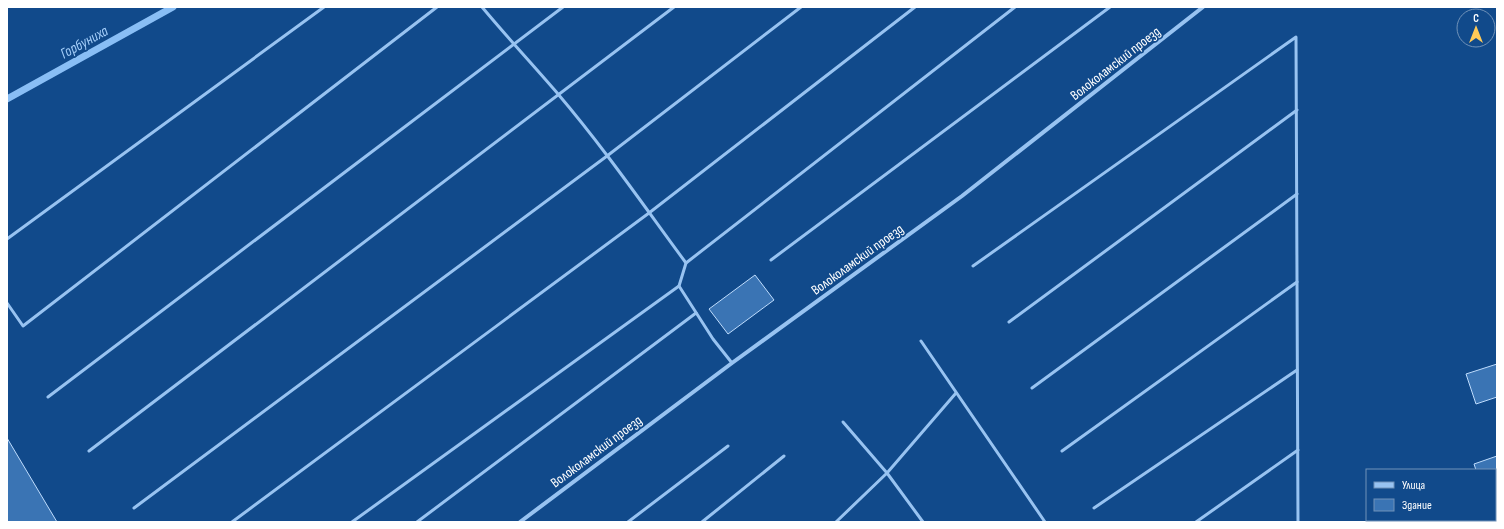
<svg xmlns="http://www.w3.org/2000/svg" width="1504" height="529" font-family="'Sofia Sans Condensed',sans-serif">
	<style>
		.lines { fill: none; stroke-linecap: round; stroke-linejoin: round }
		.stream { stroke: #89bef5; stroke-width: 7 }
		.building { fill: #3a74b4; stroke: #bedcfd }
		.service { stroke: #98c3f1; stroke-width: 3 }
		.minor { stroke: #98c3f1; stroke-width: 4 }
		.labels { text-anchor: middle; stroke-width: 3.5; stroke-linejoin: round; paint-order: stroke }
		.street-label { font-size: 14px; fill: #fff; stroke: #114a8b }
		.water-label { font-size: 15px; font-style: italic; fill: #a3cdf9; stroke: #114a8b }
	</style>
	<rect width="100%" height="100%" fill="#114a8b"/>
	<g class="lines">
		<polyline class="stream" points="7,99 173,7"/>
	</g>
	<g class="building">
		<polygon points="755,275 774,300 728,334 709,309"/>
		<polygon points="1497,364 1497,397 1476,404 1466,374"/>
		<polygon points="7,438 57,522 7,522"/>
		<polygon points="1497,456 1497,490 1495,491 1495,470 1476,470 1474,464"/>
	</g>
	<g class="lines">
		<g class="service">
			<path d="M482 7C507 37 533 65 558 94 604 148 644 206 686 263L679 286 713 339 732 363"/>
			<polyline points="7,239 324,7"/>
			<polyline points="771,260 1110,7"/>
			<polyline points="686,263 1015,7"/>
			<polyline points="973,266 1296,37 1298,522"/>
			<polyline points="7,303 23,326 437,7"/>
			<polyline points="1009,322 1297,110"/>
			<polyline points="921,341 1045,522"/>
			<polyline points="1032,388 1297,194"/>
			<polyline points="48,397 563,7"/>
			<polyline points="843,422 887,473 956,393"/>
			<polyline points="89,451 674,7"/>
			<polyline points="1062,451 1297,282"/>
			<polyline points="134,508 607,156 801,7"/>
			<polyline points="1094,508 1297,370"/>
			<polyline points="232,522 649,213 915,7"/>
			<polyline points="352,522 679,286"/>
			<polyline points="417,522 696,313"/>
			<polyline points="628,522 728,446"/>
			<polyline points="702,522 784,456"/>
			<polyline points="836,522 887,473 923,522"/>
			<polyline points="1196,522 1298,450"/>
		</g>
		<polyline class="minor" points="520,522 732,363 962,196 1203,7"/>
	</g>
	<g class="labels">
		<g class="street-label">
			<text transform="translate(1115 63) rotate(-38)" y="5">Волоколамский проезд</text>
			<text transform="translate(857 259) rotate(-36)" y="5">Волоколамский проезд</text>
			<text transform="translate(596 451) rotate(-37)" y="5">Волоколамский проезд</text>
		</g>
		<g class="water-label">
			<text transform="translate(84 42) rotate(-29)" y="5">Горбуниха</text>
		</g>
	</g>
	<rect width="1504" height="529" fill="none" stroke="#ffffff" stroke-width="16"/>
	<rect x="1366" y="469" width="130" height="52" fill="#114a8b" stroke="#7092b9"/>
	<rect x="1374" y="482" width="20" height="6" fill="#98c3f1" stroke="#7092b9"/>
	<text x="1402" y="489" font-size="12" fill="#ffffff">Улица</text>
	<rect x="1374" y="499" width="20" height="12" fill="#3a74b4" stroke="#7092b9"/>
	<text x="1402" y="509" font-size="12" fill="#ffffff">Здание</text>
	<g transform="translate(1476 28)"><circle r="19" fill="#114a8b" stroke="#7092b9"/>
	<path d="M0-3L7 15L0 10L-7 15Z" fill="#ffca58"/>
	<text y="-6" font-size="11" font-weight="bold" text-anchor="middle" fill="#ffffff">С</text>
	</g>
</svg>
